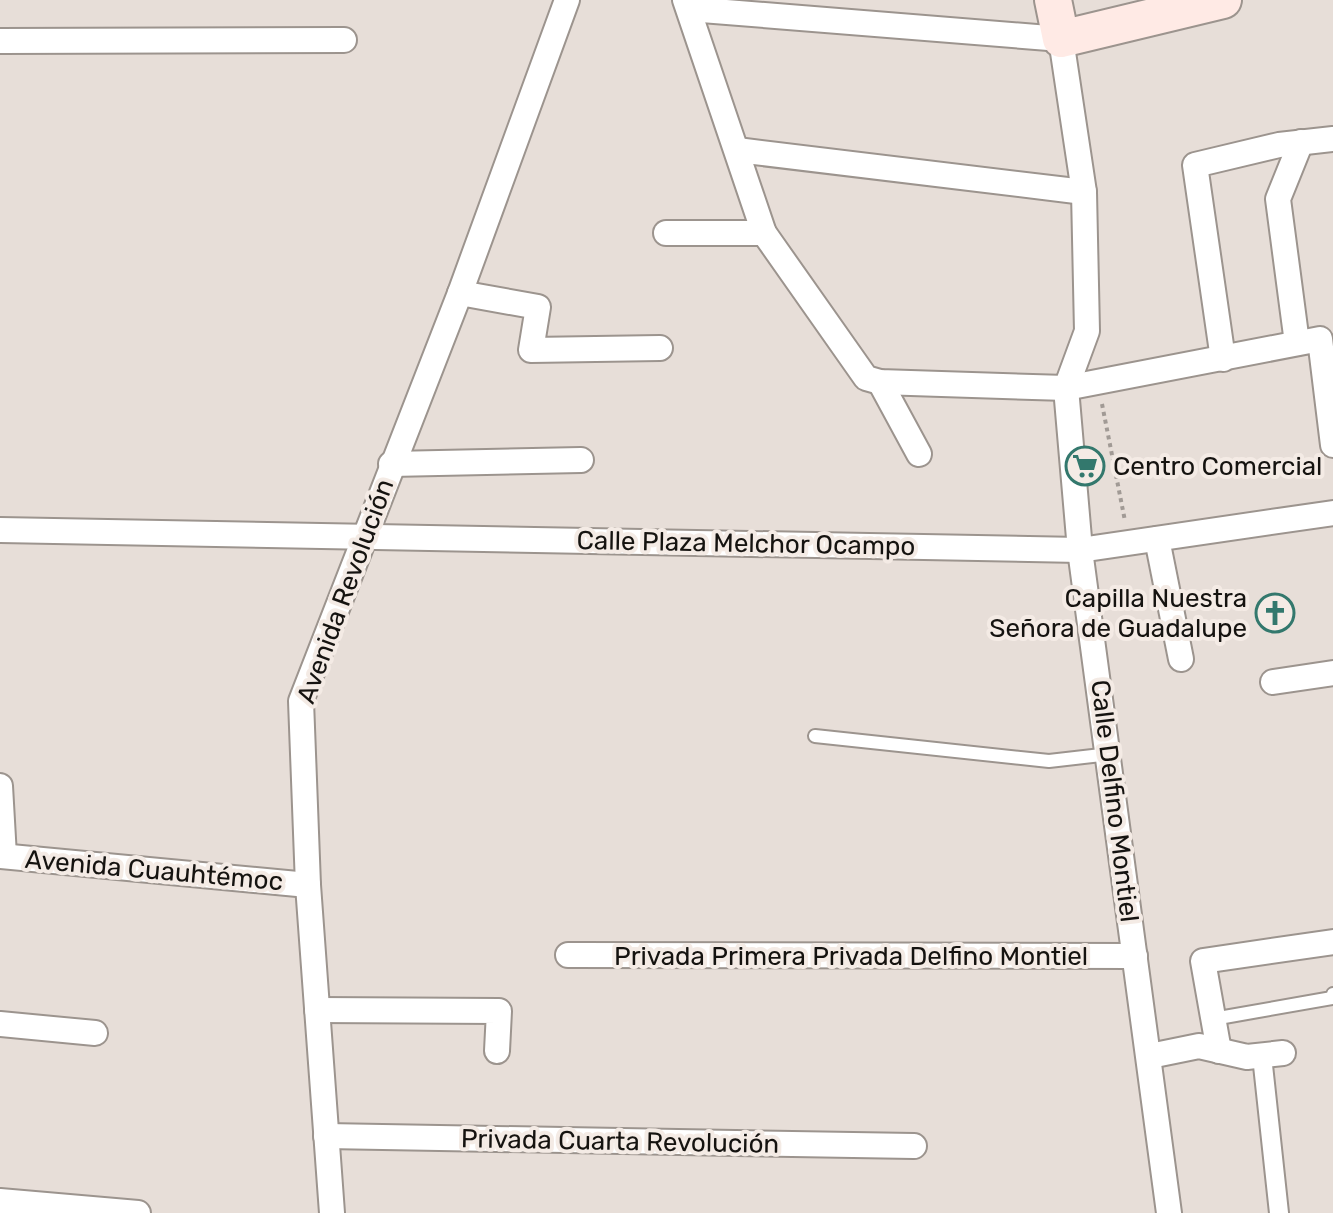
<svg xmlns="http://www.w3.org/2000/svg" width="1333" height="1213" font-family="Rubik,sans-serif">
	<style>
		.lines { fill: none; stroke-linecap: round; stroke-linejoin: round }
		.service-casing { stroke: #9c948e; stroke-width: 16 }
		.pedestrian-casing { stroke: #9c948e; stroke-width: 22 }
		.minor-casing { stroke: #9c948e; stroke-width: 28 }
		.secondary-casing { stroke: #9c948e; stroke-width: 40 }
		.path { stroke: #a19a95; stroke-width: 4; stroke-dasharray: 4 4; stroke-linecap: butt }
		.service { stroke: #fff; stroke-width: 12 }
		.pedestrian { stroke: #fff; stroke-width: 18 }
		.minor { stroke: #fff; stroke-width: 24 }
		.secondary { stroke: #ffeae5; stroke-width: 36 }
		.labels { text-anchor: middle; stroke-width: 8; stroke-linejoin: round; paint-order: stroke }
		.poi-label { font-size: 26px; fill: #151310; stroke: #f4ebe5; text-anchor: start }
		.street-label { font-size: 26px; fill: #151310; stroke: #f4ebe5 }
	</style>
	<rect width="100%" height="100%" fill="#e7ded8"/>
	<g class="lines">
		<g class="service-casing">
			<g id="service">
				<polyline points="815,736 1049,761 1110,754"/>
				<polyline points="1213,1019 1332,998 1333,994"/>
			</g>
		</g>
		<g class="pedestrian-casing">
			<polyline id="pedestrian" points="1262,1056 1279,1213"/>
		</g>
		<g class="minor-casing">
			<g id="minor">
				<polyline points="685,0 764,233 866,378 880,382 1066,388 1320,339 1333,445"/>
				<polyline points="689,9 1061,39 1084,192 1087,331 1066,388 1080,550 1169,1213"/>
				<polyline points="0,41 344,40"/>
				<polyline points="737,150 1084,192"/>
				<polyline points="666,233 764,233"/>
				<polyline points="460,293 538,307 531,350 660,348"/>
				<polyline points="1297,343 1278,199 1301,142"/>
				<polyline points="1223,359 1195,165 1279,145 1333,139"/>
				<polyline points="880,382 919,454"/>
				<polyline points="391,464 581,460"/>
				<polyline points="0,530 1080,550 1333,513"/>
				<polyline points="1157,539 1181,659"/>
				<polyline points="1273,682 1333,673"/>
				<polyline points="0,786 4,856"/>
				<polyline points="0,856 308,885"/>
				<polyline points="568,955 1135,956"/>
				<polyline points="317,1010 499,1011 497,1051"/>
				<polyline points="0,1024 95,1033"/>
				<polyline points="1219,1051 1203,961 1333,942"/>
				<polyline points="1150,1056 1199,1046 1247,1057 1283,1053"/>
				<polyline points="326,1136 914,1146"/>
				<polyline points="0,1201 138,1213"/>
				<polyline points="332,1213 308,885 301,701 460,293 567,0"/>
			</g>
		</g>
		<g class="secondary-casing">
			<polyline id="secondary" points="1053,0 1061,39 1223,0"/>
		</g>
		<polyline class="path" points="1102,404 1125,521"/>
		<use href="#service" class="service"/>
		<use href="#pedestrian" class="pedestrian"/>
		<use href="#minor" class="minor"/>
		<use href="#secondary" class="secondary"/>
	</g>
	<defs>
		<g id="supermarket-ring" transform="scale(2)"><circle r="9.5" fill="#f4ebe5" stroke="#33786d" stroke-width="1.5"/><path d="M-6-5.5h2.5l.6 2H6L4.5 2H-2.5L-4.4-4H-6ZM-1.5 3.2a1.3 1.3 0 1 0 .1 0ZM3 3.2a1.3 1.3 0 1 0 .1 0Z" fill="#33786d"/></g>
		<g id="church-ring" transform="scale(2)"><circle r="9.5" fill="#f4ebe5" stroke="#33786d" stroke-width="1.5"/><path d="M-1.2-6h2.4v3.5h3.3v2.4h-3.3V6h-2.4V-.1h-3.3v-2.4h3.3Z" fill="#33786d"/></g>
	</defs>
	<g fill-rule="evenodd">
		<use href="#supermarket-ring" x="1085" y="466"/>
		<use href="#church-ring" x="1275" y="613"/>
	</g>
	<g class="labels">
		<g class="poi-label">
			<text x="1113" y="475">Centro Comercial</text>
			<text x="1247" y="607" text-anchor="end">Capilla Nuestra<tspan x="1247" dy="30">Señora de Guadalupe</tspan></text>
		</g>
		<g class="street-label">
			<text transform="translate(746 543) rotate(1)" y="9">Calle Plaza Melchor Ocampo</text>
			<text transform="translate(345 591) rotate(-70)" y="9">Avenida Revolución</text>
			<text transform="translate(1115 801) rotate(83)" y="9">Calle Delfino Montiel</text>
			<text transform="translate(154 870) rotate(5)" y="9">Avenida Cuauhtémoc</text>
			<text x="851" y="965">Privada Primera Privada Delfino Montiel</text>
			<text transform="translate(620 1141) rotate(1)" y="9">Privada Cuarta Revolución</text>
		</g>
	</g>
</svg>
